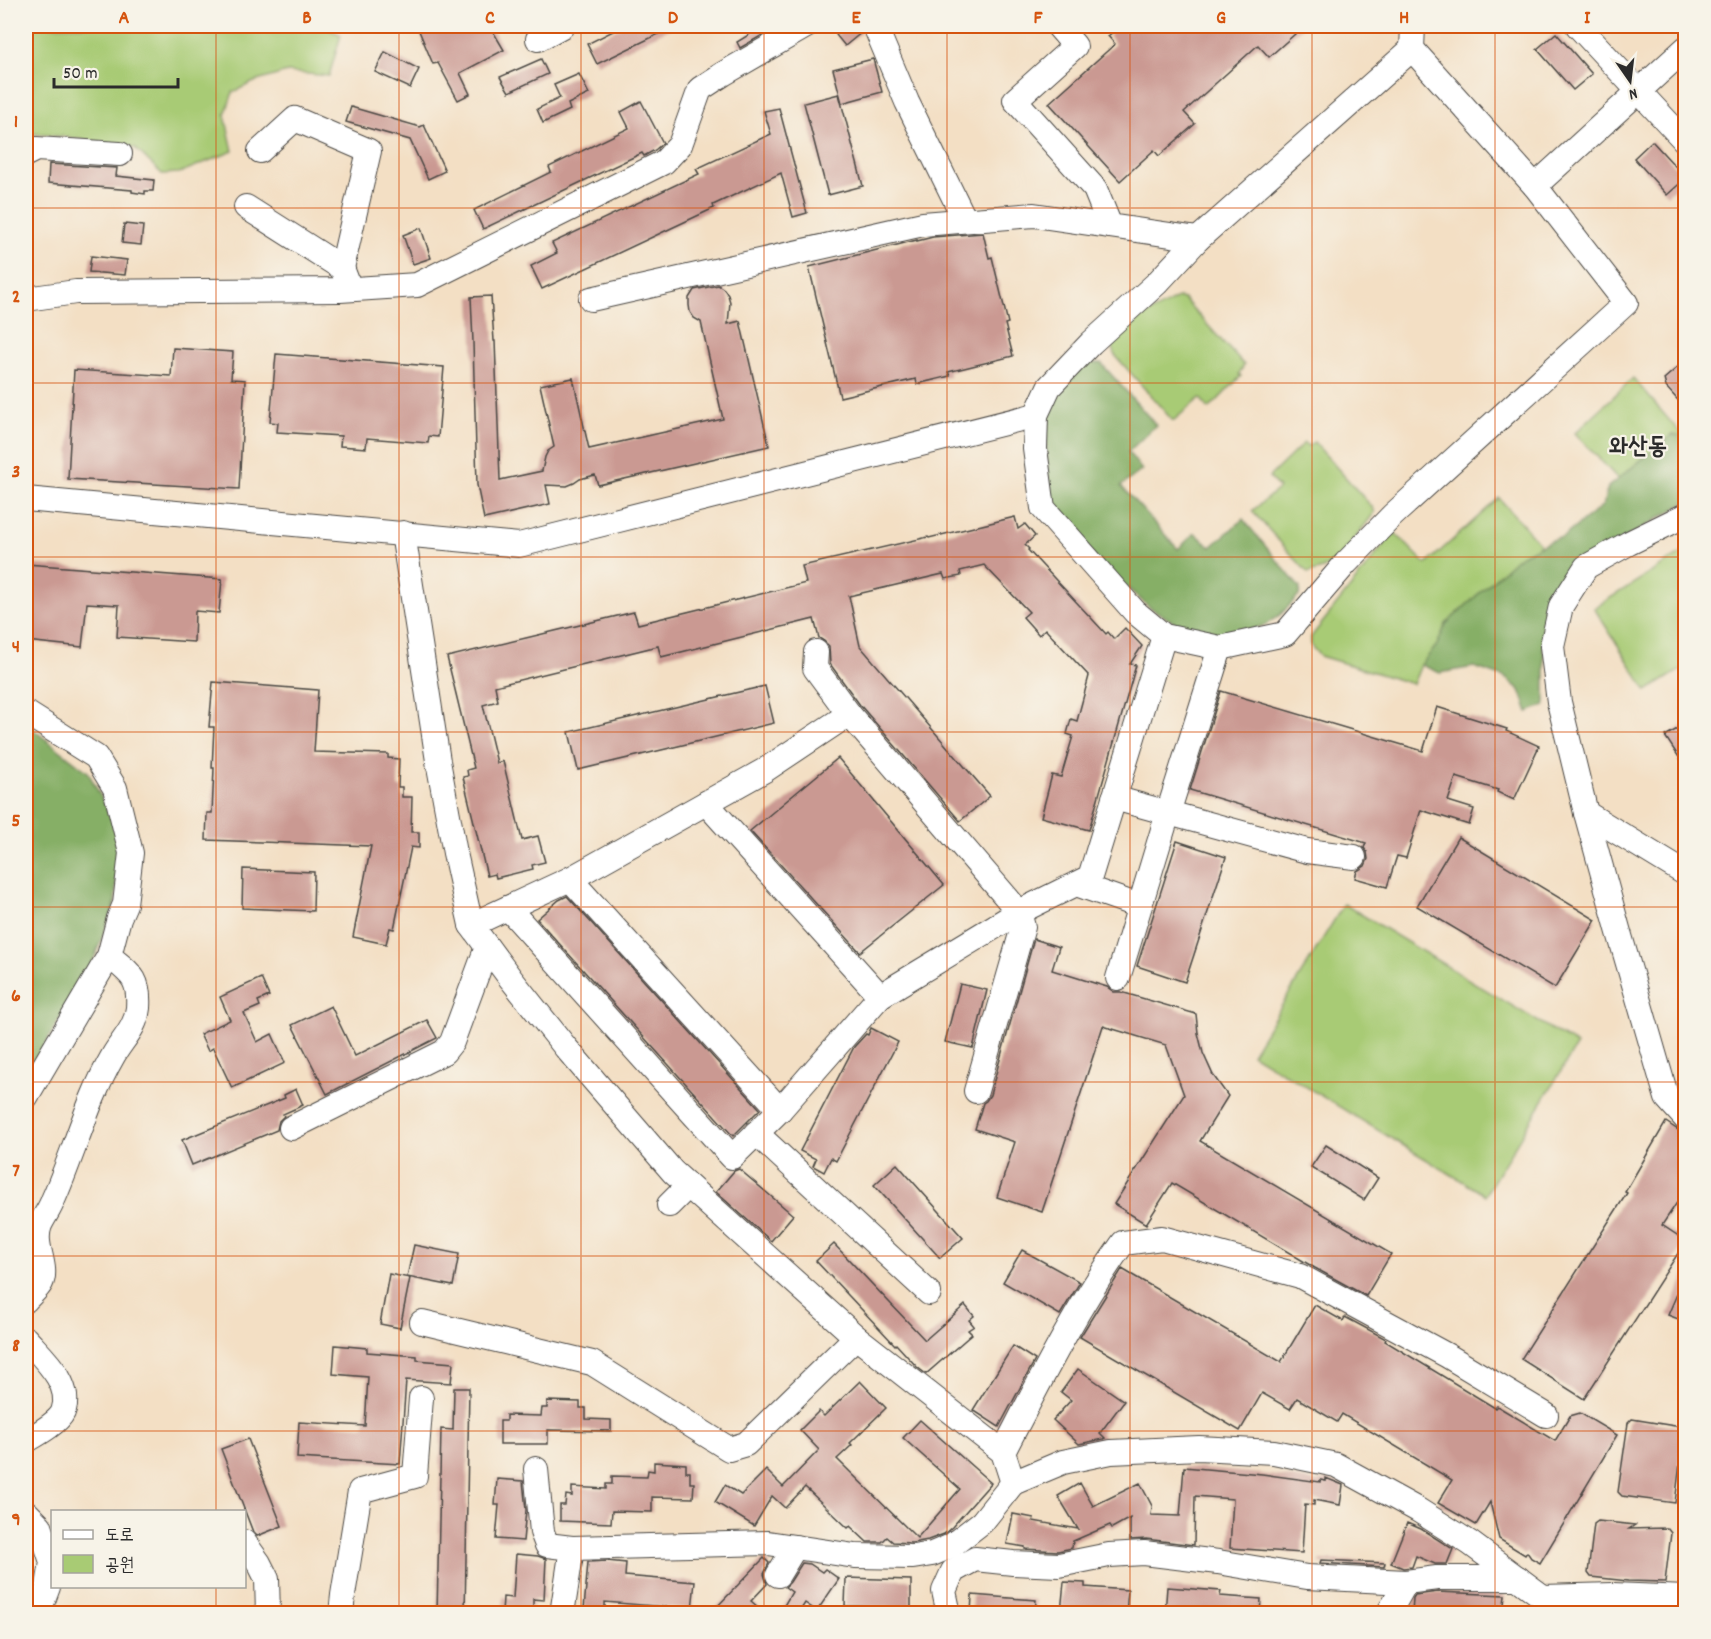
<svg xmlns="http://www.w3.org/2000/svg" width="1711" height="1639" font-family="Dekko,'Poor Story',sans-serif">
	<style>
		.green { fill: #a8cb74; stroke: #6a7b50; stroke-width: 1.5 }
		.forest { fill: #86af66; stroke: #586d48; stroke-width: 1.5 }
		.building { fill: #ca9992 }
		.lines { fill: none; stroke-linecap: round; stroke-linejoin: round }
		.minor-casing { stroke: #494642; stroke-width: 26 }
		.minor { stroke: #fff; stroke-width: 24 }
		.grid { fill: none; stroke: #d5540f; stroke-width: 1.5; stroke-opacity: 0.55 }
		.labels { text-anchor: middle; stroke-width: 4.5; stroke-linejoin: round; paint-order: stroke }
		.quarter-label { font-size: 24px; font-weight: bold; fill: #2b2b2b; stroke: #f7f3e8 }
		.neatline { fill: none; stroke: #d5540f; stroke-width: 2 }
		.grid-label { font-size: 20px; text-anchor: middle; font-weight: bold; fill: #d5540f }
	</style>
	<rect width="100%" height="100%" fill="#f7f3e8"/>
	<filter id="ink" filterUnits="userSpaceOnUse"><feTurbulence type="fractalNoise" baseFrequency=".0167" numOctaves="2"/><feDisplacementMap in="SourceGraphic" scale="12" xChannelSelector="R" yChannelSelector="G"/><feConvolveMatrix kernelMatrix="1 2 1 2 8 2 1 2 1" color-interpolation-filters="sRGB"/></filter>
	<filter id="wash" filterUnits="userSpaceOnUse"><feTurbulence type="fractalNoise" baseFrequency=".008" numOctaves="4" result="noise"/><feDisplacementMap in="SourceGraphic" scale="24" xChannelSelector="R" yChannelSelector="G"/><feGaussianBlur stdDeviation="1.35" result="paint"/><feColorMatrix in="noise" values="0 0 0 0 0 0 0 0 0 0 0 0 0 0 0 0 0 1.4 0 .05"/><feComposite in="paint" operator="in"/></filter>
	<g filter="url(#wash)">
		<rect width="100%" height="100%" fill="#f3dfc4"/>
		<g class="green">
			<polygon points="26,26 322,26 341,35 329,76 287,72 254,82 233,92 225,115 233,151 179,173 162,174 135,148 67,137 26,133"/>
			<path d="M1178 298 1184 299 1244 365 1239 374 1241 376 1209 409 1200 398 1173 421 1114 354C1112 348 1109 342 1113 336 1118 328 1167 304 1178 298Z"/>
			<polygon points="1633,378 1683,436 1672,435 1618,479 1575,433"/>
			<polygon points="1314,442 1372,507 1375,512 1340,558 1323,569 1308,573 1252,511 1279,488 1269,477 1304,443 1308,446"/>
			<polygon points="1499,498 1541,545 1518,557 1446,624 1438,645 1421,665 1413,684 1320,656 1311,646 1311,637 1394,532 1426,564"/>
			<polygon points="1685,551 1685,667 1647,691 1594,608"/>
			<polygon points="1344,904 1577,1045 1485,1195 1252,1054"/>
		</g>
		<g class="forest">
			<polygon points="1091,363 1101,363 1156,425 1128,452 1142,470 1121,486 1178,549 1195,533 1211,547 1243,519 1300,588 1299,596 1280,615 1265,625 1238,634 1213,637 1191,633 1149,607 1096,560 1056,510 1048,478 1046,442 1049,410 1065,382 1082,365"/>
			<polygon points="1672,435 1683,436 1686,440 1685,503 1575,567 1549,601 1542,632 1545,671 1545,705 1528,712 1520,690 1504,677 1474,667 1440,673 1421,665 1437,645 1446,624 1518,557 1549,541 1563,537 1603,505 1608,487"/>
			<polygon points="26,724 88,772 112,818 119,842 115,904 93,961 26,1078"/>
		</g>
		<g id="blocks">
			<g class="building">
				<polygon points="417,26 490,26 504,50 460,73 470,94 458,100 438,63 433,64"/>
				<polygon points="623,26 675,26 597,64 587,44"/>
				<polygon points="763,26 778,26 740,48 737,42"/>
				<polygon points="848,26 861,26 862,32 845,46 836,35"/>
				<polygon points="1120,26 1304,26 1269,57 1258,45 1184,112 1195,124 1159,156 1154,150 1120,181 1049,103 1115,44 1108,36"/>
				<polygon points="1556,33 1592,74 1573,90 1537,49"/>
				<polygon points="385,52 419,69 410,88 375,72"/>
				<polygon points="541,59 548,74 509,92 500,77"/>
				<polygon points="873,59 882,92 842,103 833,69"/>
				<polygon points="579,74 589,94 568,104 570,110 543,123 537,109 560,98 554,85"/>
				<polygon points="839,94 863,186 828,195 804,103"/>
				<polygon points="641,101 663,143 655,150 644,156 642,153 483,229 474,210 551,172 549,167 629,128 621,112"/>
				<polygon points="351,107 420,127 424,125 445,171 428,179 410,140 346,122"/>
				<polygon points="779,108 807,213 793,217 781,173 713,205 714,208 542,289 531,266 557,253 552,243 699,174 696,169 771,134 764,111"/>
				<polygon points="1652,141 1686,178 1667,195 1634,158"/>
				<polygon points="49,164 117,168 116,176 154,180 153,191 145,191 145,194 132,192 132,190 48,183"/>
				<polygon points="124,224 143,226 141,245 122,243"/>
				<polygon points="421,228 431,258 413,264 403,235"/>
				<polygon points="983,233 989,258 992,257 1008,323 1005,324 1013,356 948,372 950,376 917,384 916,379 840,397 809,267 917,240 917,241 933,237"/>
				<polygon points="91,256 127,260 125,275 89,272"/>
				<polygon points="718,285 724,289 728,295 730,302 728,324 740,321 769,446 598,485 595,475 580,479 574,483 567,486 546,485 550,504 484,519 477,485 473,342 471,297 491,296 494,341 495,341 500,480 542,471 545,457 548,451 554,447 540,385 573,378 589,449 723,419 701,322 694,318 690,312 689,305 689,298 694,290"/>
				<polygon points="173,348 233,352 231,379 245,380 239,489 68,479 74,370 171,376"/>
				<polygon points="276,354 444,367 438,437 429,436 428,443 367,438 366,448 340,446 341,436 277,432 278,423 270,422"/>
				<polygon points="1686,360 1686,409 1666,387 1664,379"/>
				<polygon points="1015,517 1018,529 1025,524 1035,536 1025,545 1029,549 1028,550 1106,634 1108,632 1114,639 1125,628 1142,646 1130,664 1136,665 1089,830 1041,817 1052,775 1061,777 1073,736 1067,734 1071,719 1077,721 1089,676 1045,629 1039,635 1023,617 1029,612 984,565 960,571 961,576 945,579 943,574 849,596 860,646 990,796 960,821 860,705 830,664 829,646 824,641 819,638 814,619 661,657 658,646 495,686 498,701 483,705 497,763 503,761 522,840 538,836 545,862 532,865 533,869 496,878 495,874 487,876 463,777 468,776 467,770 474,768 447,657 634,612 638,624 806,583 802,566 928,537 929,538"/>
				<polygon points="26,564 222,579 219,613 195,611 194,642 117,637 119,605 87,603 82,647 26,641 30,599 26,599"/>
				<polygon points="213,682 318,690 314,752 388,754 388,758 399,759 398,787 402,787 402,797 412,797 411,832 419,832 419,848 411,847 394,929 390,928 386,944 353,937 371,846 206,840 207,813 212,813 214,768 212,768 214,727 209,727"/>
				<polygon points="765,686 774,723 578,770 569,732"/>
				<polygon points="1221,691 1423,751 1437,707 1507,729 1506,731 1539,746 1514,800 1497,792 1498,790 1456,777 1448,801 1474,809 1469,825 1421,810 1406,858 1397,856 1387,887 1355,878 1357,871 1365,866 1368,859 1367,852 1364,848 1366,843 1190,790"/>
				<polygon points="1686,724 1686,768 1665,736"/>
				<polygon points="838,758 944,885 860,952 750,831"/>
				<polygon points="1458,837 1596,920 1555,988 1417,906"/>
				<polygon points="1177,841 1226,857 1185,982 1137,966"/>
				<polygon points="243,869 314,872 313,911 242,908"/>
				<polygon points="567,896 760,1109 733,1136 537,919 559,900"/>
				<polygon points="1034,939 1059,947 1052,970 1107,987 1114,992 1121,992 1196,1014 1198,1033 1203,1053 1213,1075 1228,1096 1200,1141 1391,1254 1366,1296 1315,1268 1172,1183 1146,1224 1114,1204 1184,1095 1166,1045 1103,1026 1042,1212 997,1197 1015,1142 975,1129 983,1103 986,1101 990,1095"/>
				<polygon points="261,978 269,996 258,1001 260,1006 244,1013 257,1042 272,1034 285,1063 232,1088 213,1048 208,1051 200,1034 230,1020 220,997"/>
				<polygon points="960,984 987,990 973,1048 945,1042"/>
				<polygon points="331,1006 355,1056 427,1020 437,1038 327,1094 292,1025"/>
				<polygon points="871,1028 898,1042 836,1161 831,1158 824,1172 813,1166 816,1159 800,1151 854,1047 866,1034 868,1035"/>
				<polygon points="296,1089 303,1105 283,1114 284,1116 279,1121 277,1130 192,1165 182,1140 285,1098 284,1095"/>
				<polygon points="1666,1122 1681,1132 1686,1133 1686,1189 1662,1225 1686,1241 1584,1399 1521,1359 1627,1193 1625,1192"/>
				<polygon points="1326,1145 1378,1178 1364,1200 1311,1167"/>
				<polygon points="897,1164 963,1238 940,1258 874,1185"/>
				<polygon points="739,1169 793,1215 771,1241 716,1192 734,1171"/>
				<polygon points="834,1244 925,1340 965,1305 974,1316 969,1320 974,1326 968,1330 972,1334 926,1374 917,1367 896,1344 895,1345 816,1261"/>
				<polygon points="414,1245 459,1254 453,1286 407,1277"/>
				<polygon points="1022,1250 1080,1282 1060,1315 1003,1282"/>
				<polygon points="1122,1269 1281,1362 1315,1305 1343,1321 1345,1317 1386,1339 1385,1341 1495,1408 1497,1406 1555,1441 1570,1416 1580,1413 1617,1435 1540,1563 1531,1558 1527,1552 1525,1555 1499,1539 1490,1502 1476,1525 1438,1503 1452,1480 1342,1414 1337,1422 1297,1398 1290,1409 1262,1393 1240,1431 1080,1337"/>
				<polygon points="1686,1273 1686,1322 1668,1315"/>
				<polygon points="389,1274 410,1278 400,1328 380,1324"/>
				<polygon points="335,1345 367,1348 367,1352 417,1356 417,1360 453,1363 451,1383 406,1380 400,1464 297,1458 299,1422 365,1426 368,1377 333,1374"/>
				<polygon points="1013,1346 1035,1360 999,1427 973,1410"/>
				<polygon points="1078,1369 1124,1401 1100,1433 1105,1438 1103,1439 1079,1444 1053,1420 1071,1400 1061,1392"/>
				<polygon points="860,1381 886,1408 850,1443 852,1445 837,1459 917,1538 960,1489 903,1438 920,1420 991,1483 952,1527 944,1534 928,1540 912,1543 893,1542 887,1537 882,1542 867,1542 850,1526 848,1528 805,1487 785,1508 772,1496 754,1526 715,1502 725,1485 741,1495 766,1470 783,1487 819,1450 800,1430 819,1411 824,1416"/>
				<polygon points="454,1388 469,1388 465,1614 437,1614 441,1429 453,1430"/>
				<polygon points="547,1401 580,1402 580,1408 586,1408 586,1419 611,1420 611,1431 548,1430 548,1444 500,1444 500,1421 506,1421 506,1415 541,1416 542,1408 547,1408"/>
				<polygon points="1632,1419 1681,1427 1684,1431 1675,1503 1622,1496 1618,1492 1628,1423"/>
				<polygon points="248,1439 282,1526 257,1536 253,1532 221,1449"/>
				<polygon points="654,1462 686,1464 686,1472 690,1472 690,1483 694,1483 693,1498 652,1497 652,1512 612,1511 611,1523 560,1521 560,1505 565,1505 566,1495 572,1496 572,1487 606,1489 606,1484 612,1484 612,1476 647,1477 648,1470 654,1471"/>
				<polygon points="1184,1467 1262,1474 1320,1482 1320,1480 1326,1481 1326,1478 1343,1485 1340,1505 1314,1500 1314,1505 1305,1504 1302,1553 1230,1548 1233,1499 1195,1496 1194,1545 1146,1539 1130,1540 1130,1518 1112,1528 1110,1525 1073,1541 1072,1548 1058,1551 1025,1549 1025,1547 1007,1544 1013,1514 1034,1518 1033,1521 1078,1529 1058,1496 1080,1483 1093,1506 1140,1483 1152,1506 1151,1515 1180,1516"/>
				<polygon points="497,1479 523,1481 526,1510 523,1541 496,1539 499,1505 495,1505"/>
				<polygon points="1598,1521 1635,1525 1629,1529 1667,1528 1671,1533 1665,1582 1628,1581 1591,1577 1588,1573 1594,1524"/>
				<polygon points="1407,1523 1421,1529 1453,1549 1447,1564 1435,1564 1416,1556 1412,1567 1403,1568 1391,1563"/>
				<polygon points="516,1554 538,1556 546,1559 544,1600 533,1599 533,1608 529,1608 528,1614 502,1614 503,1597 513,1598"/>
				<polygon points="764,1558 769,1563 764,1574 767,1584 751,1601 766,1614 710,1614"/>
				<polygon points="1321,1560 1385,1563 1384,1567 1320,1563"/>
				<polygon points="607,1561 626,1563 625,1576 695,1582 692,1609 605,1602 605,1611 584,1609 588,1562"/>
				<polygon points="802,1563 810,1564 822,1572 825,1569 839,1579 817,1611 805,1603 798,1614 779,1614 792,1592 785,1587 790,1582"/>
				<polygon points="846,1578 911,1580 911,1608 845,1606"/>
				<polygon points="1064,1582 1085,1583 1085,1587 1128,1590 1126,1614 1061,1612"/>
				<polygon points="1167,1587 1221,1591 1220,1596 1261,1599 1260,1614 1165,1614"/>
				<polygon points="1438,1592 1505,1595 1503,1614 1412,1614 1413,1598 1415,1595"/>
				<polygon points="972,1595 1036,1600 1035,1614 971,1614"/>
			</g>
		</g>
	</g>
	<g filter="url(#ink)">
		<use href="#blocks" fill-opacity="0" stroke="#494642" stroke-width="1.5"/>
		<g class="lines">
			<g class="minor-casing">
				<g id="minor">
					<polyline points="875,26 907,102 965,220"/>
					<polyline points="1058,26 1075,46 1015,100 1095,189 1110,226"/>
					<polyline points="1578,26 1686,142"/>
					<polyline points="538,39 562,26"/>
					<polygon points="1412,49 1535,186 1626,303 1393,515 1346,563 1285,634 1220,648 1164,636 1135,612 1043,508 1035,449 1036,415 1049,387 1091,343 1157,283 1198,239"/>
					<polyline points="1412,49 1413,26"/>
					<polyline points="260,151 295,119 369,151 342,268"/>
					<polyline points="26,154 36,149 120,154"/>
					<polyline points="1535,186 1686,48"/>
					<polyline points="246,207 342,268 347,281"/>
					<polyline points="26,299 76,292 340,290 417,285 664,162 680,145 700,89 723,74 806,26"/>
					<polyline points="591,299 923,224 1034,215 1198,239"/>
					<polyline points="26,499 519,545 1036,415"/>
					<polyline points="1686,515 1629,543 1586,567 1561,606 1552,646 1559,702 1586,813 1618,929 1667,1098 1686,1119"/>
					<polyline points="403,533 438,761 455,853 471,925 511,979 566,1048 673,1172 856,1337 1003,1452 1013,1483"/>
					<polyline points="816,652 815,668 849,714 1019,912 1023,927 976,1091"/>
					<polyline points="26,714 28,714 96,757 115,788 131,853 125,904 119,918 109,956 26,1097"/>
					<polyline points="1114,798 1307,851 1354,857"/>
					<polyline points="706,803 880,996"/>
					<polyline points="1586,813 1686,874"/>
					<polyline points="570,879 780,1110"/>
					<polyline points="1076,884 1139,906"/>
					<polyline points="508,908 732,1157 780,1110 880,996 1019,912 1090,877 1164,636"/>
					<polyline points="471,925 570,879 765,770 849,714"/>
					<polyline points="1118,978 1168,813 1220,648"/>
					<polyline points="291,1128 444,1052 452,1042 487,947"/>
					<polyline points="756,1133 929,1293"/>
					<polyline points="669,1205 688,1186"/>
					<path d="M26 1300C30 1295 38 1289 41 1283 49 1266 32 1245 40 1225 44 1216 50 1209 53 1200 74 1153 87 1101 113 1056 122 1040 136 1028 138 1008 140 978 131 974 109 956"/>
					<polyline points="422,1322 592,1363 729,1449 746,1444 856,1337"/>
					<path d="M26 1339C42 1357 74 1384 63 1412 58 1423 36 1435 26 1441"/>
					<path d="M1003 1452C1040 1381 1076 1308 1123 1243L1162 1238 1300 1276 1448 1356 1546 1415"/>
					<polyline points="536,1469 542,1532 547,1545 572,1548 768,1543 855,1556 913,1557 932,1554 951,1546 982,1522 1013,1483 1063,1462 1111,1452 1199,1448 1274,1452 1336,1465 1418,1510 1470,1543 1543,1597 1613,1595 1686,1598"/>
					<polyline points="26,1512 40,1526 52,1562 48,1587 38,1614"/>
					<polyline points="244,1542 259,1563 267,1579 268,1614"/>
					<polyline points="778,1575 795,1547"/>
					<polyline points="341,1614 343,1595 360,1491 415,1476 421,1398"/>
					<polyline points="562,1614 572,1548"/>
					<polyline points="949,1614 944,1591 953,1571 975,1559 1013,1563 1059,1565 1109,1555 1144,1553 1218,1562 1307,1577 1406,1582 1437,1578 1518,1578"/>
					<polyline points="1388,1614 1406,1582"/>
				</g>
			</g>
			<use href="#minor" class="minor"/>
		</g>
	</g>
	<path class="grid" d="M216 26V1512M399 26V1614M581 26V1614M764 26V1614M947 26V1614M1130 26V1614M1312 26V1614M1495 26V1614M26 208H1686M26 383H1686M26 557H1686M26 732H1686M26 907H1686M26 1082H1686M26 1256H1686M26 1431H1686M216 1586V1614"/>
	<g class="labels">
		<g class="quarter-label">
			<text x="1638" y="453">와산동</text>
		</g>
	</g>
	<rect width="1711" height="1639" fill="none" stroke="#f7f3e8" stroke-width="66"/>
	<rect x="51" y="1510" width="195" height="78" fill="#f7f3e8" stroke="#a5a39c" stroke-width="1.5"/>
	<rect x="63" y="1530" width="30" height="9" fill="#ffffff" stroke="#a5a39c" stroke-width="1.5"/>
	<text x="105" y="1540" font-size="18" fill="#2b2b2b">도로</text>
	<rect x="63" y="1555" width="30" height="18" fill="#a8cb74" stroke="#a5a39c" stroke-width="1.5"/>
	<text x="105" y="1570" font-size="18" fill="#2b2b2b">공원</text>
	<g transform="translate(1630 81) rotate(166)" stroke="#f7f3e8" stroke-width="4.5" paint-order="stroke">
	<path d="M0-4.5L10 22L0 15L-10 22Z" fill="#2b2b2b"/>
	<text y="-9" font-size="16" font-weight="bold" text-anchor="middle" fill="#2b2b2b">N</text>
	</g>
	<path d="M54 78v9h124v-9" fill="none" stroke="#2b2b2b" stroke-width="3"/>
	<text x="63" y="78" font-size="18" fill="#2b2b2b" stroke="#f7f3e8" stroke-width="4.5" paint-order="stroke">50 m</text>
	<rect x="33" y="33" width="1645" height="1573" class="neatline"/>
	<g class="grid-label">
		<text x="124" y="23">A</text>
		<text x="307" y="23">B</text>
		<text x="490" y="23">C</text>
		<text x="673" y="23">D</text>
		<text x="856" y="23">E</text>
		<text x="1038" y="23">F</text>
		<text x="1221" y="23">G</text>
		<text x="1404" y="23">H</text>
		<text x="1587" y="23">I</text>
		<text x="16" y="127">1</text>
		<text x="16" y="302">2</text>
		<text x="16" y="477">3</text>
		<text x="16" y="652">4</text>
		<text x="16" y="826">5</text>
		<text x="16" y="1001">6</text>
		<text x="16" y="1176">7</text>
		<text x="16" y="1351">8</text>
		<text x="16" y="1525">9</text>
	</g>
</svg>
